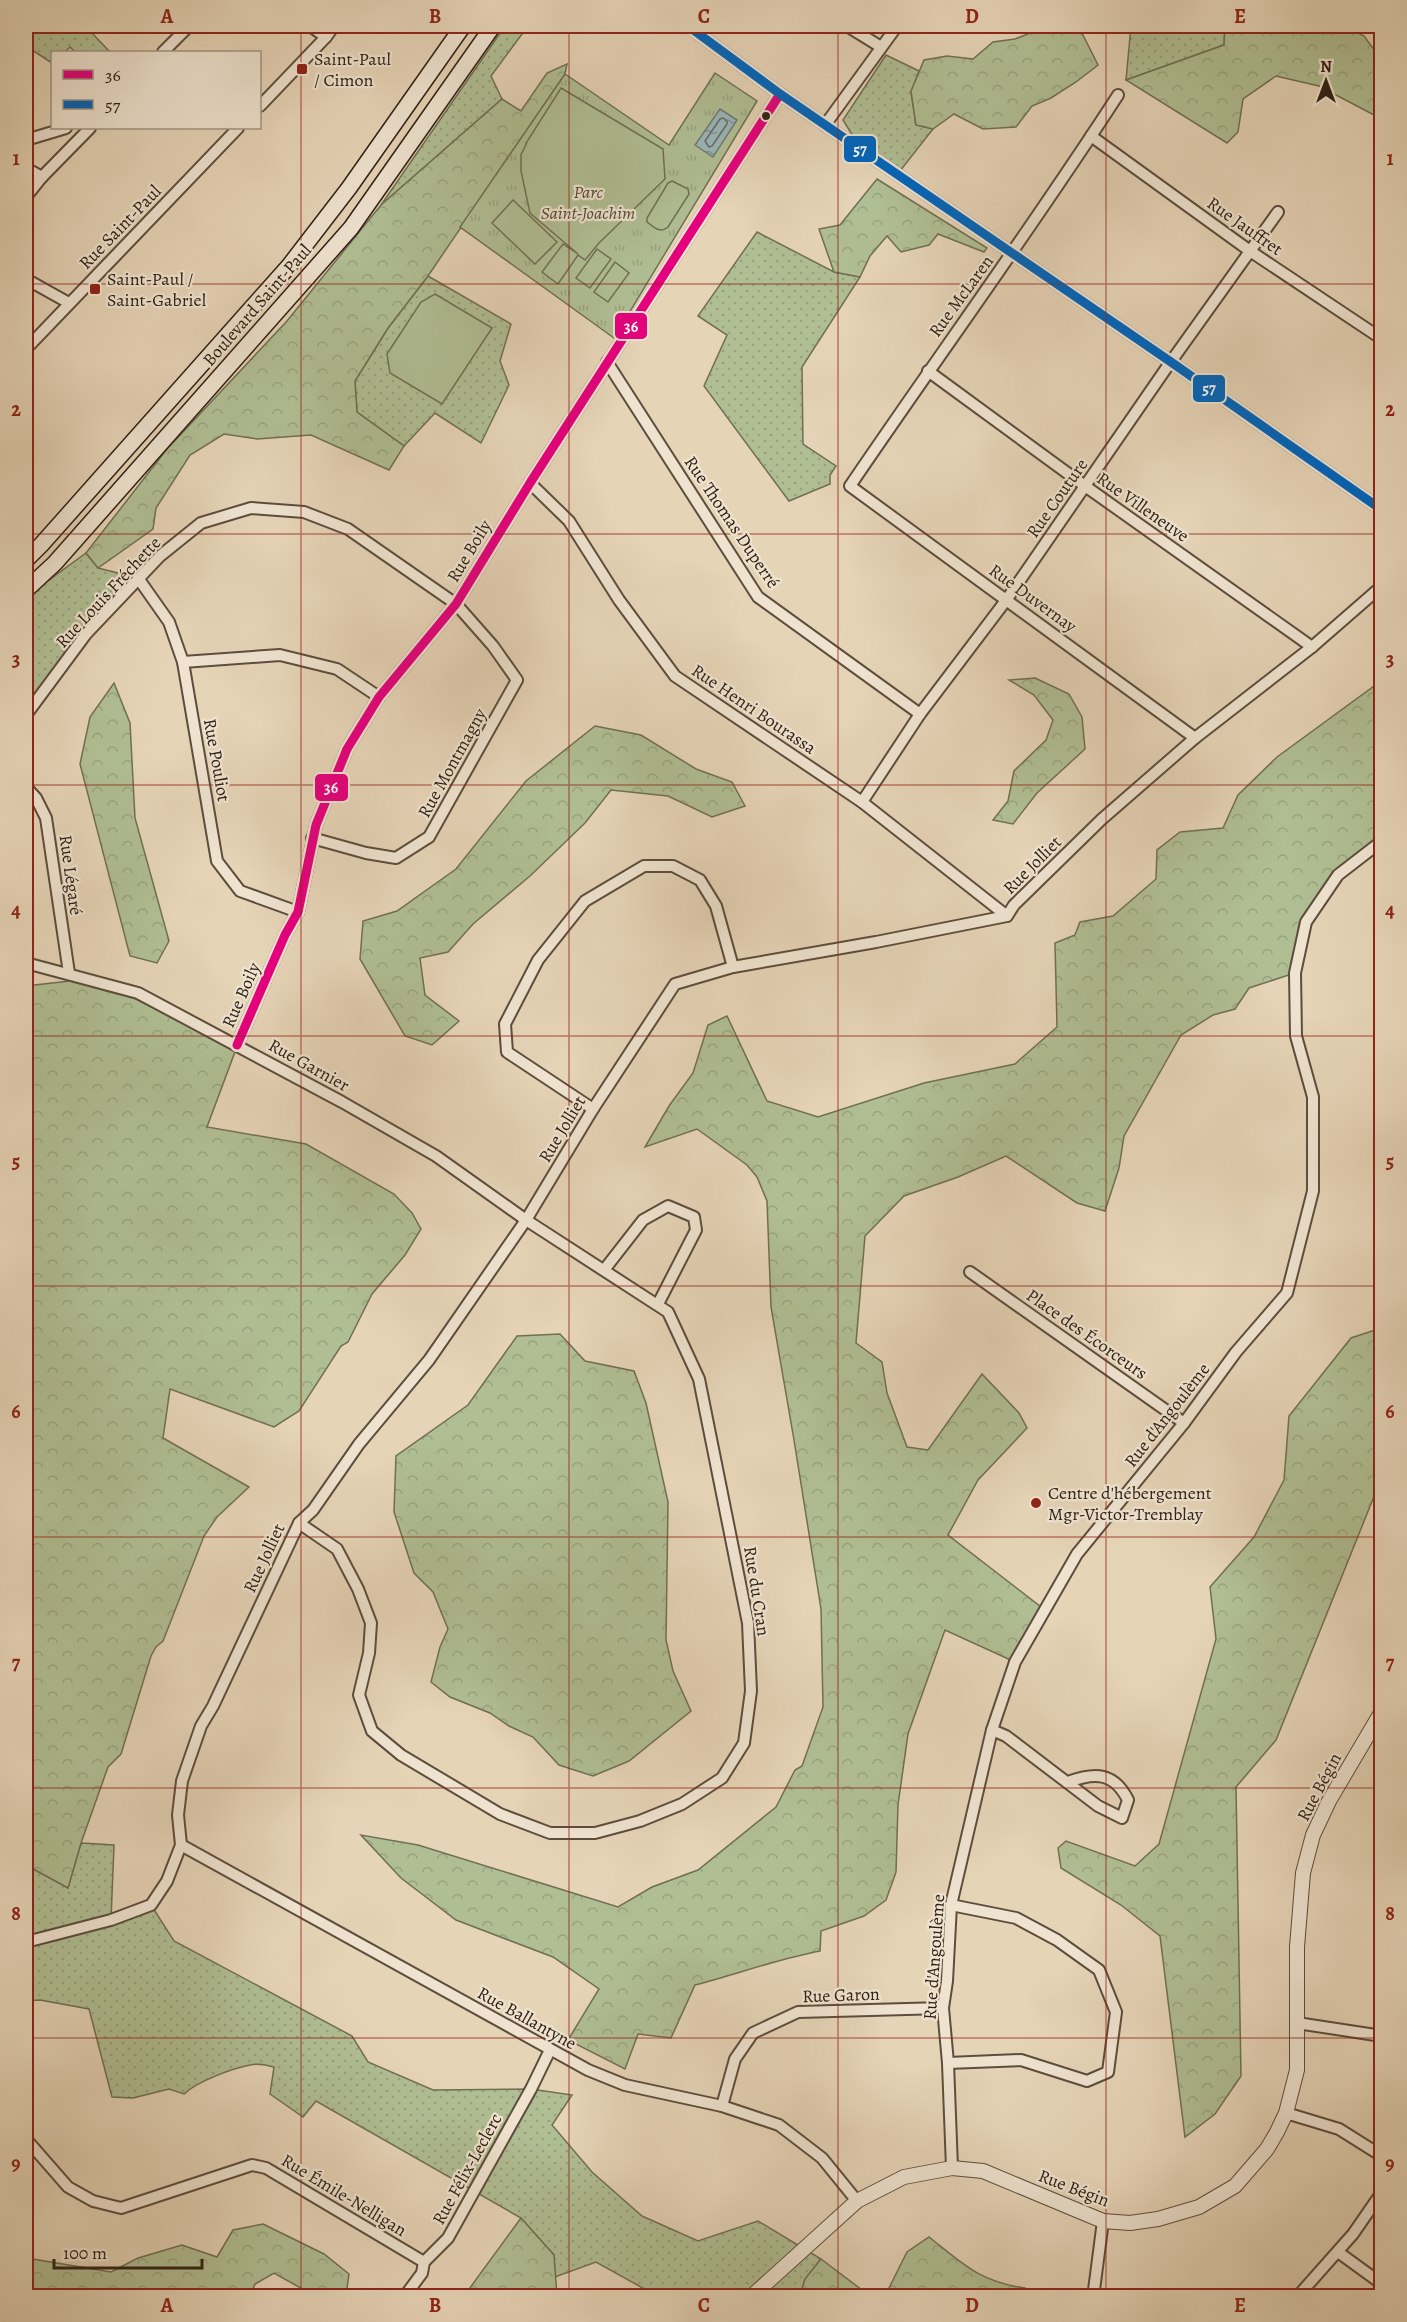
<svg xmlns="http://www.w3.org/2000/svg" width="1407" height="2322" font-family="Alegreya,serif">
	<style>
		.grass { fill: url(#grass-dots); stroke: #706f54; stroke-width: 1.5 }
		.forest { fill: url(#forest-crowns); stroke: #706f54; stroke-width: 1.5 }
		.park { fill: url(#park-tufts); stroke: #706f54; stroke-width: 1.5 }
		.garden { fill: #b0be93; stroke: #706f54; stroke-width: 1.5 }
		.water { fill: url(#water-ripples); stroke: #6f7a76; stroke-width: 1.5 }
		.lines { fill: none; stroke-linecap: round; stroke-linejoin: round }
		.shore { stroke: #646b66; stroke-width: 1.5 }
		.minor-casing { stroke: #5d4d3d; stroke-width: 14 }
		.tertiary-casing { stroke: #5d4d3d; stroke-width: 16 }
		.secondary-casing { stroke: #2f2014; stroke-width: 18 }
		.minor { stroke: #efe3d0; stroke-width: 10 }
		.tertiary { stroke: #efe3d0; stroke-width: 14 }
		.secondary { stroke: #efe3d0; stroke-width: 15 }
		.bus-1-casing { stroke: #efe3d0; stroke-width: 14 }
		.bus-2-casing { stroke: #efe3d0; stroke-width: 14 }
		.bus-1 { stroke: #e5007d; stroke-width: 9 }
		.bus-2 { stroke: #0065bd; stroke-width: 9 }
		.grid { fill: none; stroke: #8f2418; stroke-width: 1.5; stroke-opacity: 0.55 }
		.poi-dot { fill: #8f2418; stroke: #efe3d0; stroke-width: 2 }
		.bus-dot { fill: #2f2014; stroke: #efe3d0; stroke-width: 2 }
		.labels { text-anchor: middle; stroke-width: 4.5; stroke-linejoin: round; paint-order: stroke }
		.poi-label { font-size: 18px; fill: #2f2014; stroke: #efe3d0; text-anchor: start }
		.park-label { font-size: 18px; font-style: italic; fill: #4f4834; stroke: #efe3d0 }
		.street-label { font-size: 18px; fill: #2f2014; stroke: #efe3d0 }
		.line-badge { stroke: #efe3d0; stroke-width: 2 }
		.badge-label { font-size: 16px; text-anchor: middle; font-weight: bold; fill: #fff }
		.neatline { fill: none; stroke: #8f2418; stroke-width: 2 }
		.grid-label { font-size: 20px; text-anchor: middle; font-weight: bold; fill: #8f2418 }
	</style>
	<defs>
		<pattern id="grass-dots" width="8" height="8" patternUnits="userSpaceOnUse" patternTransform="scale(1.5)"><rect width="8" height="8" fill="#b0be93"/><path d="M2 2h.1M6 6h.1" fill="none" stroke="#98a37e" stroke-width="1.8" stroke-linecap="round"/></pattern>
		<pattern id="forest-crowns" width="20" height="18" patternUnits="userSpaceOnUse" patternTransform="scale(1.5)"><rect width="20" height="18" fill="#b0be93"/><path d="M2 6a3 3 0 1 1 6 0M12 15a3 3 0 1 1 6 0" fill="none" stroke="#98a37e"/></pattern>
		<pattern id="park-tufts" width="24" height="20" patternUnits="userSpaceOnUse" patternTransform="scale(1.5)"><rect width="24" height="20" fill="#b0be93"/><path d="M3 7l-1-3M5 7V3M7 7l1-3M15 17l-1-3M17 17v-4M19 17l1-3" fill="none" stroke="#98a37e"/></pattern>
		<pattern id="water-ripples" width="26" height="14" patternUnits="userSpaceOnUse" patternTransform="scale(1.5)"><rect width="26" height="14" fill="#9ab6b8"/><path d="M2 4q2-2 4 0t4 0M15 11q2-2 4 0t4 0" fill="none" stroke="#7e9494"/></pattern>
	</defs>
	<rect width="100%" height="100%" fill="#e6d4b7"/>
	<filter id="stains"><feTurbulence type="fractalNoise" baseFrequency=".00333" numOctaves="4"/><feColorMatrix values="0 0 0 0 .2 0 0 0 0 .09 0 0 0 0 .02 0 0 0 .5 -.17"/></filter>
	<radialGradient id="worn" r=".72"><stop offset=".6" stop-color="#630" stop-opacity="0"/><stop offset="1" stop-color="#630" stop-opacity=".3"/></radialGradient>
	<g class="grass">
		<polygon points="26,26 94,26 90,31 110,52 75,52 70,47 65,52 52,52 52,63 26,46"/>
		<polygon points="505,26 528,26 491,76 502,99 381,205"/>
		<polygon points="1131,26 1225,26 1224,45 1126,80"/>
		<polygon points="886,55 919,71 911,92 916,125 933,129 900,171 851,133 843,120"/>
		<polygon points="757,232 834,272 860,277 802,367 803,444 836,466 830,475 830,484 789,501 704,386 727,335 698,316"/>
		<polygon points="428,276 511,324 500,361 509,385 481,443 435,413 404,446 357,412 355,381 388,328"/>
		<polygon points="86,553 98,568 138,578 26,712 26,597"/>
		<path d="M81 1843 114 1845 111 1920 151 1905 174 1941 352 2036 368 2062 433 2090 531 2089 572 2095 552 2125 592 2172 642 2216 698 2241 758 2221 821 2259 805 2279 800 2296H657L596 2262 555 2277 554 2255 521 2218 316 2101 303 2117 270 2094 274 2067C266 2065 259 2063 250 2065 233 2068 196 2082 184 2094L169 2089 133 2098 112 2097 89 2009 40 2000 26 2001V1865L68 1888Z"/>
	</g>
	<g class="forest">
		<polygon points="1048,26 1070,26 1083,35 1098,65 1076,82 1051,98 1032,106 1016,127 983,129 954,114 933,129 916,125 911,91 924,60 947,56 973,59 993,42 1015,39"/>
		<polygon points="1225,26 1345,26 1364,36 1381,59 1381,128 1376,116 1319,86 1276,76 1243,99 1238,132 1227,143 1126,80 1224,45"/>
		<polygon points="567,64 565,74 428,276 388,328 355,381 357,412 404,446 389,470 311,435 257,439 224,434 190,455 156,508 153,529 98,568 86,553 167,449 287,321 381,205 502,99 521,111 547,73"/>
		<polygon points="877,179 987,248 984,252 938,234 929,245 901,252 887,236 870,256 860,277 834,272 819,229 840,225"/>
		<polygon points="1035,678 1069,694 1082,717 1085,749 1037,793 1013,824 993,820 1008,801 1014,771 1046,740 1053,720 1034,695 1009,680"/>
		<path d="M1381 681V841L1338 875 1306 922 1295 973 1249 988 1235 1009 1213 1015 1181 1035 1124 1136 1119 1168 1105 1211 1077 1203 1006 1156 958 1177 904 1196 865 1236 856 1343 882 1362 887 1393 907 1447 928 1450 982 1374 1019 1413 1027 1428 978 1480 948 1535 1045 1610 1015 1662 945 1630 908 1734 898 1805 896 1872 886 1900 864 1916 821 1931 820 1951C778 1959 737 1974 695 1985L671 2038 638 2034 625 2069 568 2040 599 1989 553 1957 456 1920 401 1878 361 1835 418 1845 618 1907 652 1887 698 1870 776 1807 795 1770 802 1766 823 1707 821 1609 794 1440 771 1307 767 1201 757 1177 747 1165 697 1129 645 1147 669 1106 693 1073 708 1025 727 1016 767 1101 818 1117 924 1083 1015 1064 1057 1027 1055 943 1075 935 1080 922 1113 916 1156 879 1157 850 1180 832 1223 828 1238 795 1277 757Z"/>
		<polygon points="114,683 130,723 135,818 169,941 157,963 130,956 80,764 90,717"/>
		<polygon points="595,726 641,735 696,769 732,782 745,806 712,817 668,796 611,790 585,823 530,876 473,924 448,952 420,958 425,995 459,1021 432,1045 405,1036 360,959 363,921 397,911 456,869 526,781"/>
		<polygon points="70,981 134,998 236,1049 207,1127 306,1144 394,1194 412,1213 421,1229 405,1255 372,1294 348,1342 341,1346 299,1411 274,1427 170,1389 163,1438 249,1487 217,1517 204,1536 163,1641 156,1647 151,1656 121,1754 108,1767 81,1843 68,1888 26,1865 26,986"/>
		<polygon points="1381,1328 1381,1479 1276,1740 1236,1787 1241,2076 1215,2114 1185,2137 1160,1936 1121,1905 1061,1868 1058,1848 1066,1841 1135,1866 1159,1844 1216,1639 1210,1587 1254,1537 1284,1480 1289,1416 1351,1338"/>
		<polygon points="560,1334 585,1361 634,1371 646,1403 668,1502 666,1640 673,1671 691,1711 629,1761 593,1776 559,1765 533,1737 509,1726 490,1713 450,1697 431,1682 440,1647 448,1629 433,1592 414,1573 394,1512 396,1456 468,1405 517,1336"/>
		<polygon points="521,2218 554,2255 557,2296 464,2296"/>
		<polygon points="263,2224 324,2254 349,2274 346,2295 315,2296 274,2273 255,2284 250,2296 26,2296 26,2258 111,2272 138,2258 182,2245 217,2257 233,2230"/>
		<path d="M929 2237C963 2264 980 2282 1025 2288L1027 2296H885L907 2252Z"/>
		<polygon points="821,2259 870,2296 800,2296 805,2279"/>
	</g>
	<polygon class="park" points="715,73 757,101 614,338 460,227 565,74 669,145"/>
	<g class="garden">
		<polygon points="561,88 663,149 665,179 599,243 585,260 578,255 558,284 542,272 563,244 578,254 530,213 521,171 521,155 528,140"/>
		<path d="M672 181 688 189 689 194 668 227C660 234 654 227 647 222V218L668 183Z"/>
		<polygon points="513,200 557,242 535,264 492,223"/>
		<polygon points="597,249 611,259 590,288 576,278"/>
		<polygon points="615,262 629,273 608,302 594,292"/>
		<polygon points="435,294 492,328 442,404 390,373 387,354 421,302"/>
	</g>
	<polygon class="water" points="720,109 737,120 713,157 695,145"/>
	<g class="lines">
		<polygon class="shore" points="723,118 727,121 727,124 712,146 709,147 705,141 720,119"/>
		<g class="minor-casing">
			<g id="minor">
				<polyline points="310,26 326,37"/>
				<polyline points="688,26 780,94 1171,362 1382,510"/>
				<polyline points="847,26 881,47"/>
				<polyline points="163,52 189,26"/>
				<path d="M1118 95C1032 228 939 355 850 486L1195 738"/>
				<polyline points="260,106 326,37 334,26"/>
				<polyline points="825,125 897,26"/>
				<polyline points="1091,136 1250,251 1382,339"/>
				<polyline points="26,140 66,128"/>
				<polyline points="26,168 42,177"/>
				<polyline points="26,197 42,177 90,128"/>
				<polyline points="26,279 69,303"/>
				<polyline points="26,349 238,128"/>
				<polyline points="607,362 758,597 920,714"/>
				<polyline points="928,371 1085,486 1312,647"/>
				<polyline points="530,483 569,521 619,600 675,676 862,802 1007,916"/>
				<polyline points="138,578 169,622 183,662 217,861 240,891 298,912"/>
				<polyline points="183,662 280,655 337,669 379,697"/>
				<polyline points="26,715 86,634 160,556 201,523 251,508 304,512 348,529 456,604 493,646 517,680 429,837 396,858 366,853 312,838"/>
				<polyline points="26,787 36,798 46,818 69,973"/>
				<polyline points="862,802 920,714 1007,599 1165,370 1278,212"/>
				<polyline points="26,963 138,993 342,1102 436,1156 526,1220 668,1312 699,1379 748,1623 751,1691 744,1743 722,1778 682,1804 640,1821 595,1833 550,1833 500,1814 401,1755 372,1731 359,1695 369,1653 371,1623 358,1589 337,1549 299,1523"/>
				<polyline points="237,1045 285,935 298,912 316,825 347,749 379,697 456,604 530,483 780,94"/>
				<polyline points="593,1109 507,1052 505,1024 538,960 585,901 644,866 673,866 700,880 716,906 733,967"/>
				<polyline points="604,1270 643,1220 668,1206 694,1217 696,1230 658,1304"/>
				<polyline points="970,1272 1184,1423"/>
				<path d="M992 1730 1006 1736 1098 1806 1122 1818 1128 1800C1114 1772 1095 1772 1068 1782"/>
				<polyline points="181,1845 588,2070 625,2085 722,2106 779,2125 822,2158 857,2201"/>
				<polyline points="26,1942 111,1920 151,1905 167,1881 181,1845 178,1815 182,1781 201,1726 213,1706 299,1523 313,1510 359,1444 429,1360 526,1220 593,1109 675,984 733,967 876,942 1007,916 1014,905 1102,819 1195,738 1312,647 1382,586"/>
				<polyline points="1297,2023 1382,2036"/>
				<polyline points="948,2063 1021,2060 1087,2081 1108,2072 1116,2012 1099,1970 1057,1940 1016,1918 951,1905"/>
				<polyline points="722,2106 735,2059 753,2033 798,2012 943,2008"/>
				<polyline points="1286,2113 1339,2129 1382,2156"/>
				<polyline points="26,2139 68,2187 93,2201 121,2208 252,2165 266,2168 424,2262"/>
				<polyline points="952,2168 948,2063 943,2008 947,1981 951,1905 992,1730 1015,1662 1077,1554 1184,1423 1236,1352 1287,1293 1313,1191 1313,1097 1296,1036 1295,973 1306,922 1338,875 1382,841"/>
				<polyline points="1338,2252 1382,2284"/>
				<polyline points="405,2296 422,2273 424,2262 448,2238 531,2089 550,2050"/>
				<polyline points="1096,2296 1094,2290 1103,2221"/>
				<polyline points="1298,2296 1353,2234 1382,2192"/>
			</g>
		</g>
		<g class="tertiary-casing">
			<polyline id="tertiary" points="752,2296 857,2201 904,2177 952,2168 983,2171 1103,2221 1130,2223 1158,2219 1199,2207 1235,2186 1267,2149 1277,2132 1286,2113 1297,2070 1297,1947 1303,1873 1313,1835 1329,1801 1382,1711"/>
		</g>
		<g class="secondary-casing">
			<g id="secondary">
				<polyline points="26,560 41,545 289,266 349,188 463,26"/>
				<polyline points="26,590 55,563 351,228 493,26"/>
			</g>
		</g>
		<use href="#minor" class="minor"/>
		<use href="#tertiary" class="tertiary"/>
		<use href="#secondary" class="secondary"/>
		<g class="bus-1-casing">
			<polyline id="bus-1" points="237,1045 285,935 298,912 316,825 347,749 379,697 456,604 530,483 780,94"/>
		</g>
		<g class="bus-2-casing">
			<polyline id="bus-2" points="688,26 780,94 1171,362 1382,510"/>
		</g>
		<use href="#bus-1" class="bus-1"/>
		<use href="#bus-2" class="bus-2"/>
	</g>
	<path class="grid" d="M301 26V2296M569 26V2296M838 26V2296M1106 26V2296M26 284H1382M26 534H1382M26 785H1382M26 1036H1382M26 1286H1382M26 1537H1382M26 1788H1382M26 2038H1382"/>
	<g class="poi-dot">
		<rect x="296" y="63" width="12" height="12" rx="3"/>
		<rect x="89" y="283" width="12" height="12" rx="3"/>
		<circle cx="1036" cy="1503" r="6"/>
	</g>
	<circle class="bus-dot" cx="766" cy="116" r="5"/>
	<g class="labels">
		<g class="poi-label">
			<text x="314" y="65">Saint-Paul<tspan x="314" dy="21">/ Cimon</tspan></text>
			<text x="107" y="285">Saint-Paul /<tspan x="107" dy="21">Saint-Gabriel</tspan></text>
			<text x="1048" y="1499">Centre d'hébergement<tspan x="1048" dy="21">Mgr-Victor-Tremblay</tspan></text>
		</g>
		<g class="park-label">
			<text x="588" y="198">Parc<tspan x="588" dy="21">Saint-Joachim</tspan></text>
		</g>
		<g class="street-label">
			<text transform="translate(1245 226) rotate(35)" y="6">Rue Jauffret</text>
			<text transform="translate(120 227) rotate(-46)" y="6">Rue Saint-Paul</text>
			<text transform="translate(961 296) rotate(-54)" y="6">Rue McLaren</text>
			<text transform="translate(257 305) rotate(-49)" y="6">Boulevard Saint-Paul</text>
			<text transform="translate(1057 498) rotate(-55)" y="6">Rue Couture</text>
			<text transform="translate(1143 507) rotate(35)" y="6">Rue Villeneuve</text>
			<text transform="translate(732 522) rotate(56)" y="6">Rue Thomas Duperré</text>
			<text transform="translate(469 551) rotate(-59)" y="6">Rue Boily</text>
			<text transform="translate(108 592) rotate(-47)" y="6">Rue Louis Fréchette</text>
			<text transform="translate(1033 598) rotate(36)" y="6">Rue Duvernay</text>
			<text transform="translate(754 709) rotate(34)" y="6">Rue Henri Bourassa</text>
			<text transform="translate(217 760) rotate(80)" y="6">Rue Pouliot</text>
			<text transform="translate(452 763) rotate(-61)" y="6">Rue Montmagny</text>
			<text transform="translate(1032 865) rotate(-45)" y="6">Rue Jolliet</text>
			<text transform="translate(71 875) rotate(82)" y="6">Rue Légaré</text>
			<text transform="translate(241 995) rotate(-66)" y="6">Rue Boily</text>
			<text transform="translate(309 1065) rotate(29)" y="6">Rue Garnier</text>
			<text transform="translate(562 1129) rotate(-59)" y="6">Rue Jolliet</text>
			<text transform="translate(1087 1334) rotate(35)" y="6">Place des Écorceurs</text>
			<text transform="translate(1167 1415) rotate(-52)" y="6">Rue d'Angoulème</text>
			<text transform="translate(264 1558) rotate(-65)" y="6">Rue Jolliet</text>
			<text transform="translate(757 1591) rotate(81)" y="6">Rue du Cran</text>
			<text transform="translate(1319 1787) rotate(-62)" y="6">Rue Bégin</text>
			<text transform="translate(934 1957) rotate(-86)" y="6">Rue d'Angoulème</text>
			<text transform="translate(841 1995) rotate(-2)" y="6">Rue Garon</text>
			<text transform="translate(527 2018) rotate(29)" y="6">Rue Ballantyne</text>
			<text transform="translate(467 2169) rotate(-61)" y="6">Rue Félix-Leclerc</text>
			<text transform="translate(1074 2188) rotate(21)" y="6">Rue Bégin</text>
			<text transform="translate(344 2195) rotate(31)" y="6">Rue Émile-Nelligan</text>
		</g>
	</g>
	<g class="line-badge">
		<rect x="843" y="135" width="34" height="28" rx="6" fill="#0065bd"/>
		<rect x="614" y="312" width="34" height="28" rx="6" fill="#e5007d"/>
		<rect x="1192" y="374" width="34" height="29" rx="6" fill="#0065bd"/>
		<rect x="314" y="773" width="35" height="29" rx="6" fill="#e5007d"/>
	</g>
	<g class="badge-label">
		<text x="860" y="155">57</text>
		<text x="631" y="332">36</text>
		<text x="1209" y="394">57</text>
		<text x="331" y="793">36</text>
	</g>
	<rect width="1407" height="2322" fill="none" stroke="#e6d4b7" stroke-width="66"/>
	<rect x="51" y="51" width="210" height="78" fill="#efe3d0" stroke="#a29585" stroke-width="1.5"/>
	<rect x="63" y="70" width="30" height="9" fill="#e5007d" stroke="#a29585" stroke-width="1.5"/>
	<text x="105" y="81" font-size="18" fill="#2f2014">36</text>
	<rect x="63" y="100" width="30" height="9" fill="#0065bd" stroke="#a29585" stroke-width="1.5"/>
	<text x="105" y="111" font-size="18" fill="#2f2014">57</text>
	<g transform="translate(1326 81)" stroke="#efe3d0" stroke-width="4.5" paint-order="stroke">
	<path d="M0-4.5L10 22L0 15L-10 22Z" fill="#2f2014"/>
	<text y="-9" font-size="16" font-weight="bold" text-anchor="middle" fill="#2f2014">N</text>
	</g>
	<path d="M54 2259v9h148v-9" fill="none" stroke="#2f2014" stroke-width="3"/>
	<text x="63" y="2259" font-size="18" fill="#2f2014" stroke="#efe3d0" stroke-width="4.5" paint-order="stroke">100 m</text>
	<rect x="33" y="33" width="1341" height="2256" class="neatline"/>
	<g class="grid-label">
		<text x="167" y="23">A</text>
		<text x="435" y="23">B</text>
		<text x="704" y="23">C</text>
		<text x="972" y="23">D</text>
		<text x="1240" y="23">E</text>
		<text x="16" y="165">1</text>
		<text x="1390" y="165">1</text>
		<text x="16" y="416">2</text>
		<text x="1390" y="416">2</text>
		<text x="16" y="666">3</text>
		<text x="1390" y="666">3</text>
		<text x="16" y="917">4</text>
		<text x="1390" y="917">4</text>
		<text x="16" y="1168">5</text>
		<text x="1390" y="1168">5</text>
		<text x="16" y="1418">6</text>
		<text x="1390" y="1418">6</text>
		<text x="16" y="1669">7</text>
		<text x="1390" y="1669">7</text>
		<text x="16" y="1920">8</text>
		<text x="1390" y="1920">8</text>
		<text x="16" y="2170">9</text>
		<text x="1390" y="2170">9</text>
		<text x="167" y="2312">A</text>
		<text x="435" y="2312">B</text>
		<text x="704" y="2312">C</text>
		<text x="972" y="2312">D</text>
		<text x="1240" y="2312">E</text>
	</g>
	<rect width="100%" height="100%" filter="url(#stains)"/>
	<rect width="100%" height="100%" fill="url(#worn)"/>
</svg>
